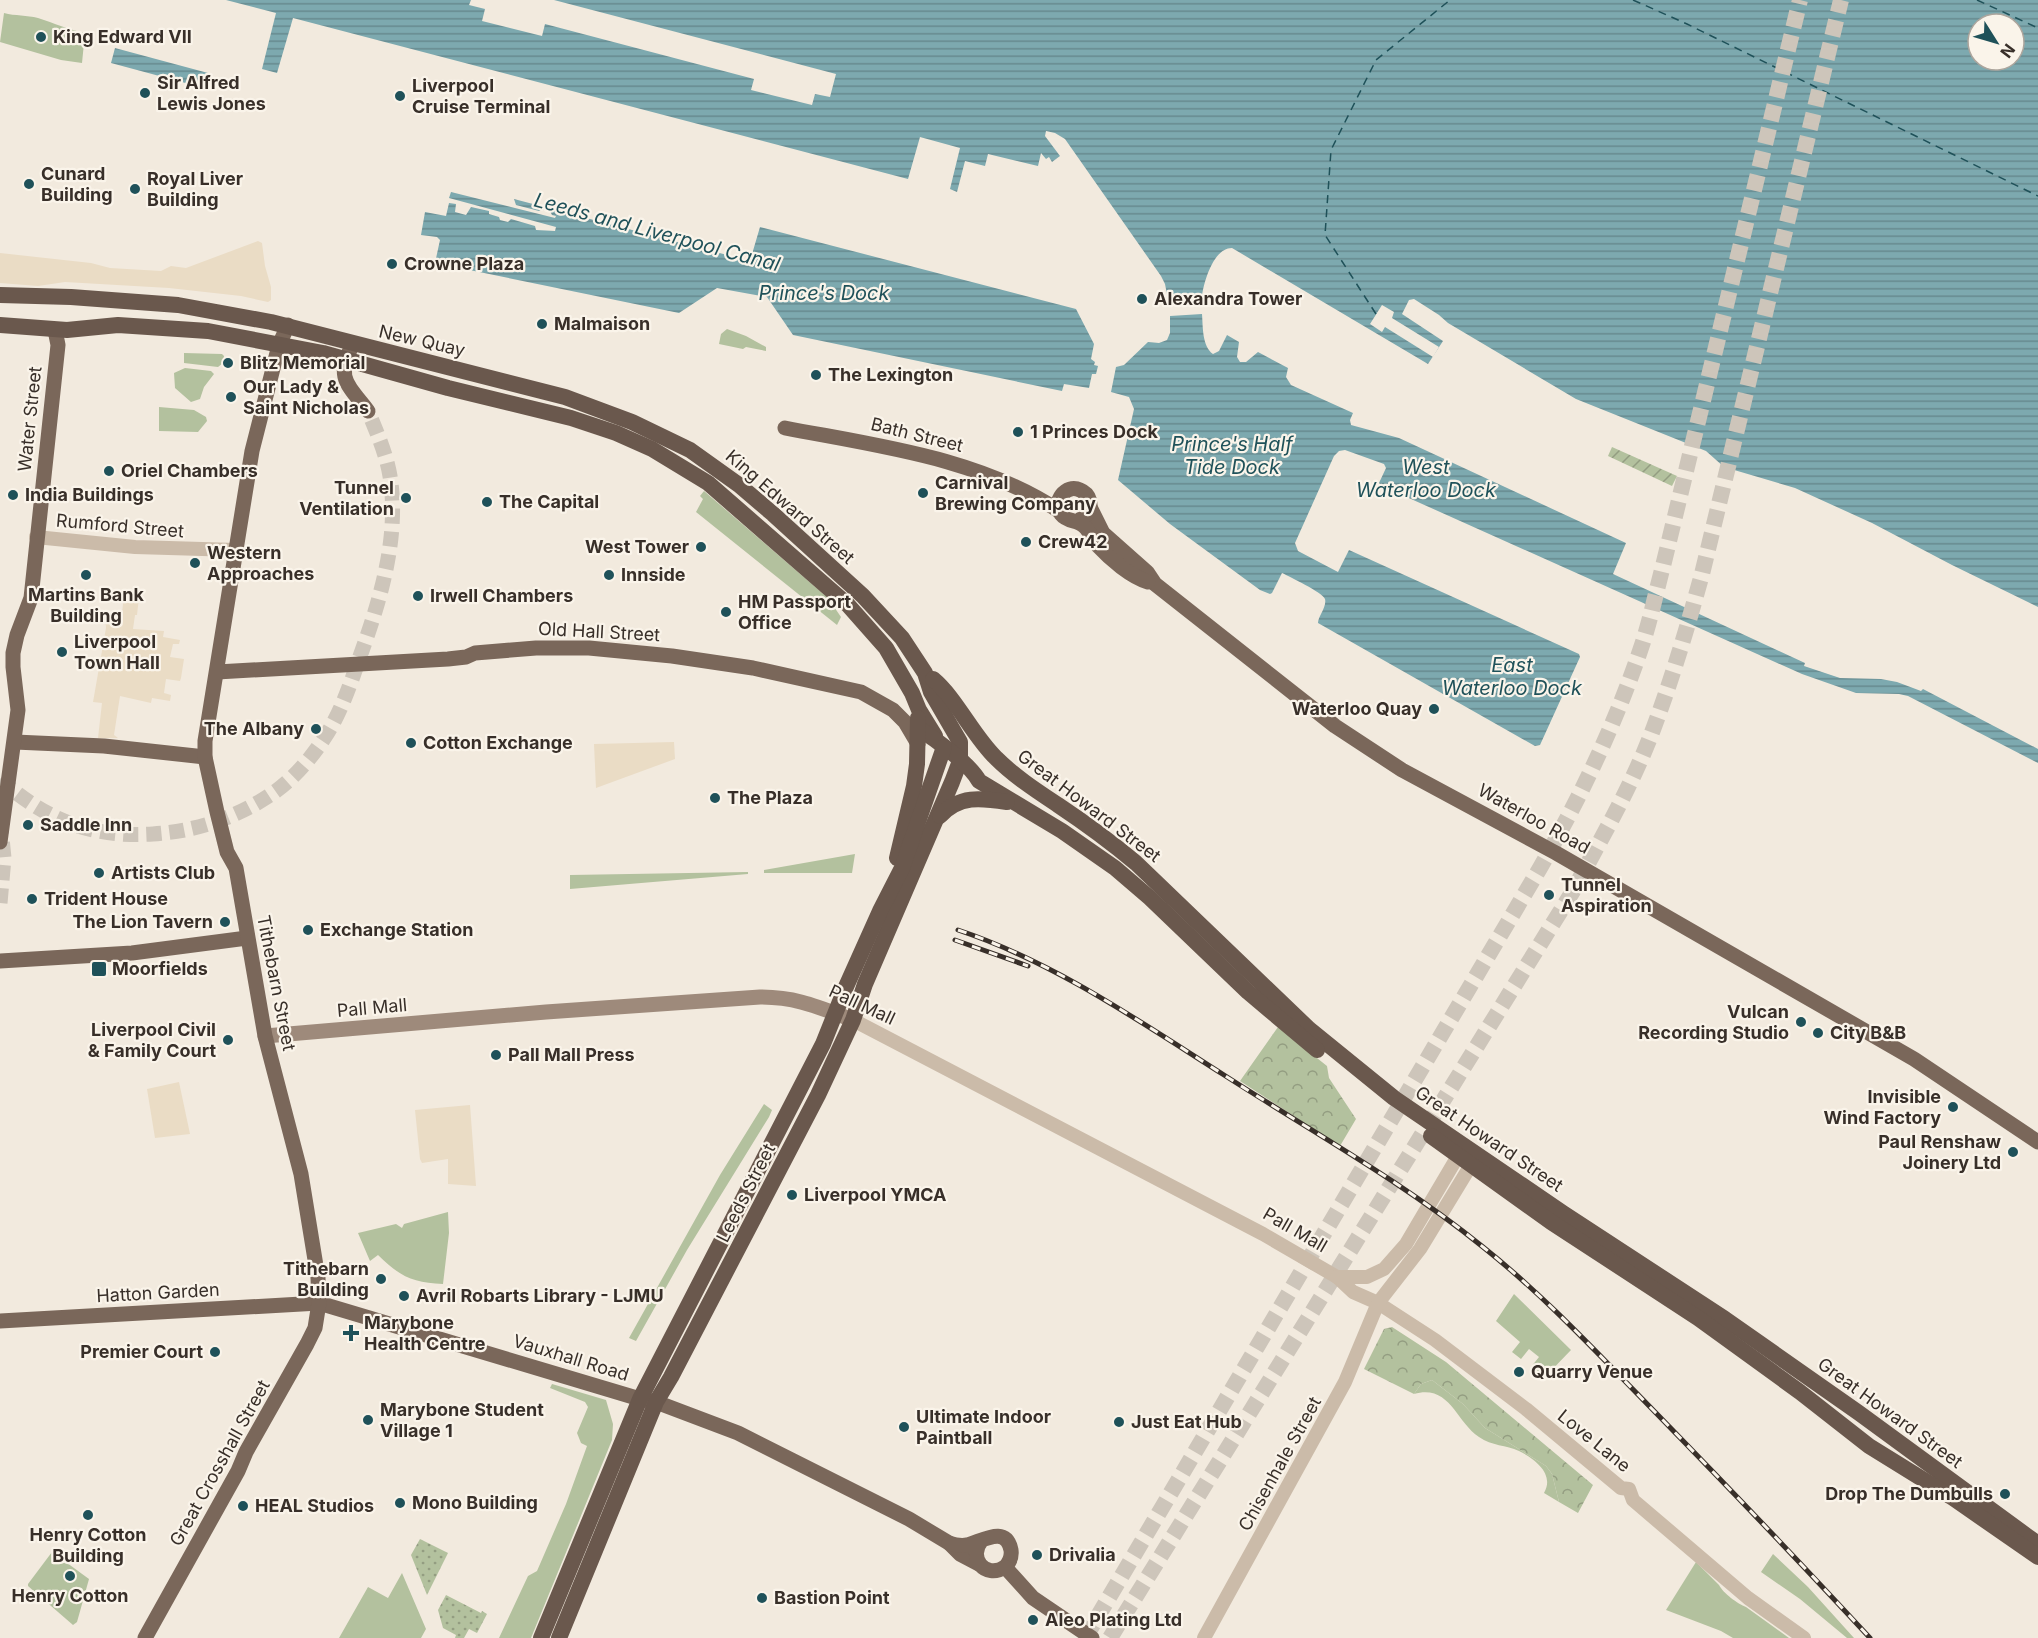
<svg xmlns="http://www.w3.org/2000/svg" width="2038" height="1638" font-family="Inter,sans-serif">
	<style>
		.grass { fill: #b3c19e }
		.forest { fill: url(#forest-crowns) }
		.park { fill: url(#park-dots) }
		.garden { fill: url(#garden-furrows) }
		.plaza { fill: #eadcc5 }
		.water { fill: url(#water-rules); fill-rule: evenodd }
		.pier { fill: #f2eade }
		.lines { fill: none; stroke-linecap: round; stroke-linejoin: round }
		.ferry { stroke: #1f5159; stroke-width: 1.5; stroke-dasharray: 8 6; stroke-linecap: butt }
		.primary-tunnel { stroke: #cdc5ba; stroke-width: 15; stroke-dasharray: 15 8; stroke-linecap: butt }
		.trunk-tunnel { stroke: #cdc5ba; stroke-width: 16; stroke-dasharray: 16 8; stroke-linecap: butt }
		.tertiary { stroke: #cbbba9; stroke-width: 14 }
		.secondary { stroke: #9e8a7b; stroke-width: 15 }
		.primary { stroke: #7a675a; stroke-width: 15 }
		.trunk { stroke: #6a584d; stroke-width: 16 }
		.rail-casing { stroke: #382f29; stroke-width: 5 }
		.rail { stroke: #faf4ea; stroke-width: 3; stroke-dasharray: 9; stroke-linecap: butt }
		.poi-dot { fill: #1f5159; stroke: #faf4ea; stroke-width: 2 }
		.labels { text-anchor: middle; stroke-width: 4.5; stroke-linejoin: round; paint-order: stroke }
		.poi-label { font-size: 18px; font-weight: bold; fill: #382f29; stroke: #faf4ea; text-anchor: start }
		.street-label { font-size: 18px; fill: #382f29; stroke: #faf4ea }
		.water-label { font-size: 20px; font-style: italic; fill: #1f5159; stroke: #faf4ea }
	</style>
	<defs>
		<pattern id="forest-crowns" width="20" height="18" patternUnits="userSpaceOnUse" patternTransform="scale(1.5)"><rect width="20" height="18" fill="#b3c19e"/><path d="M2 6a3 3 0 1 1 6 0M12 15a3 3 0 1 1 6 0" fill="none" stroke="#939d81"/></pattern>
		<pattern id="park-dots" width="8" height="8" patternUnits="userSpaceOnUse" patternTransform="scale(1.5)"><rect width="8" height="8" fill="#b3c19e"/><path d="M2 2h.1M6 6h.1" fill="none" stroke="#939d81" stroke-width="1.8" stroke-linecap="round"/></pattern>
		<pattern id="garden-furrows" width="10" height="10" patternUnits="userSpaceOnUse" patternTransform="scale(1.5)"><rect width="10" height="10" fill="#b3c19e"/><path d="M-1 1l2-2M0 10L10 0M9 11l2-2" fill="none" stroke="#939d81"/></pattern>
		<pattern id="water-rules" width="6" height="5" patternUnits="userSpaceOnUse" patternTransform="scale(1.5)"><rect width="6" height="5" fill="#7da9af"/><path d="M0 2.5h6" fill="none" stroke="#678a8e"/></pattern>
	</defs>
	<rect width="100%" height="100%" fill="#f2eade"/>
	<g class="grass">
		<path d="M4 13C15 16 27 15 38 18 54 23 69 30 85 33L82 63 61 60 0 42Z"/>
		<polygon points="727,329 746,336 766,347 766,351 746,347 743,349 719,344 721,334"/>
		<polygon points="184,353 222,354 224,356 223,363 218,367 184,363"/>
		<polygon points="185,368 211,371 214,374 204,387 200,399 191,402 175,388 174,373"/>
		<polygon points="159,407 194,410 206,417 207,421 198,432 159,431"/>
		<polygon points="704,491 828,598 841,617 837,625 696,512 703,499 700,496"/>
		<polygon points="855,854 852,873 764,873 764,870"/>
		<polygon points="748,872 748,874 570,889 570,875"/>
		<polygon points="764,1104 772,1110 769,1117 687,1250 636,1341 629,1338 720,1175"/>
		<path d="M448 1212 449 1233 443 1284C413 1283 399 1276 378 1255L370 1261 358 1233 396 1224 402 1228 404 1224Z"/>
		<polygon points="1514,1294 1571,1350 1544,1378 1531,1367 1539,1357 1529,1349 1521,1359 1512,1352 1520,1342 1496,1321"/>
		<path d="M1432 1380 1463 1404 1485 1428 1546 1466 1552 1474 1559 1502 1544 1493C1555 1474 1535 1459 1519 1451 1506 1445 1492 1446 1479 1437 1456 1422 1450 1384 1414 1394L1421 1384Z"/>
		<polygon points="552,1384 606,1400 613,1424 612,1440 531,1638 499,1638 528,1576 537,1571 566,1504 587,1446 581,1443 577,1433 588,1407 585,1402 550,1388"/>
		<polygon points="52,1552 89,1579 77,1622 73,1625 28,1586 28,1584"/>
		<polygon points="1773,1554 1808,1587 1854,1638 1847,1638 1800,1599 1761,1572"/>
		<path d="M1696 1562 1719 1585C1723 1593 1738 1604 1746 1607L1789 1638H1733L1721 1631 1666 1610Z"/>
		<polygon points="402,1573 426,1629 421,1638 339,1638 368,1587 388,1598"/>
	</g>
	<g class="forest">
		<polygon points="1278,1027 1327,1066 1329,1078 1356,1119 1340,1146 1240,1081"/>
		<polygon points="1392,1327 1446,1362 1593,1485 1578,1513 1559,1502 1552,1474 1546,1466 1485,1428 1463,1404 1432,1380 1421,1384 1414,1394 1364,1369 1384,1329"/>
	</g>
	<g class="park">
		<polygon points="420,1539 448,1553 427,1595 411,1555"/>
		<polygon points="446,1595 481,1613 482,1611 487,1614 477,1633 469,1629 464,1638 455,1638 456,1635 443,1628 438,1610"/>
	</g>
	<polygon class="garden" points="1612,447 1677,476 1672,486 1608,456"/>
	<g class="plaza">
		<polygon points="258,241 262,243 265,266 271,287 271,300 268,302 241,296 169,288 65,282 38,286 0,283 0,253 91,263 110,268 161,271 171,266 186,268"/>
		<polygon points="124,595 139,597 137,615 135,615 133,629 164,631 163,637 180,640 179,644 173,644 170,657 184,659 181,678 180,681 166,679 164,693 171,695 170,701 152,698 151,703 120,696 114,735 118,738 98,738 102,703 93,702 106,628 105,614 119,616 122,613"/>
		<polygon points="674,742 675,759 596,788 594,744"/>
		<polygon points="179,1082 190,1134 155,1138 147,1089"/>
		<polygon points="470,1105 476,1186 448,1184 448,1159 422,1163 420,1159 415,1110"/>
	</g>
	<g class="water">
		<path d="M226 0H2038V607L1952 565 1872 523 1795 488 1724 467 1706 451 1576 399 1448 323 1439 315 1414 299 1409 300 1402 314 1443 341 1428 364 1232 248C1212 248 1202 287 1201 304L1169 305 1165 284 1161 276 1065 139 1055 133 1046 131 1045 136 1060 156 1052 162 1049 157 1046 159 1041 153 1038 166 988 154 985 166 965 161 957 192 950 189 960 148 920 137 908 179 293 18 277 73 262 69 276 13ZM1978 24H2014V60H1978Z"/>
		<polygon points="115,48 208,73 204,88 111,63"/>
		<polygon points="451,192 555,218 556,216 552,215 550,211 542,209 539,211 516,205 514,199 750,261 760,227 1076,309 1094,344 1091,359 1095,362 1094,365 1098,366 1096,374 1092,374 1089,388 1064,384 1062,391 793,335 767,297 717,288 679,313 435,263 440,240 437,237 421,235 425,212 446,216 449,203 456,204 455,212 466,215 471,207 489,211 489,214 499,217 500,220 508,222 511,219 535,226 536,230 555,231 556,227 449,198"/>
		<path d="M1202 314C1203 327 1202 346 1213 354L1219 351 1227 335 1239 342 1237 357 1240 362H1246L1258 352 1288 368 1286 377 1291 385 1353 413 1350 420 1351 425 1399 438 1626 543 1613 574 1805 663 1804 666 1840 678 1881 679 1897 682 1921 691 1923 689 2038 749V763L1908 696 1899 694 1856 693 1802 674 1382 486 1379 483 1386 468 1384 464 1345 450 1339 451 1334 456 1295 543 1298 551 1338 572 1349 550 1579 654 1580 657 1540 745 1535 746 1318 623C1318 616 1327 607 1325 599 1322 592 1290 577 1282 573L1272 593 1270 594 1260 590 1170 524 1118 480 1134 409 1129 397 1111 392 1116 367 1124 365 1148 342 1159 343 1167 340 1170 333V316Z"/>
	</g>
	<g class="pier">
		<polygon points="471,0 554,0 836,74 830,97 815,94 812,105 751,90 754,79 545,24 542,36 482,21 485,9 469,5"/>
		<polygon points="1382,305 1394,312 1392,318 1439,347 1433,357 1385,327 1382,332 1370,324"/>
	</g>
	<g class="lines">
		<g class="ferry">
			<polyline points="1633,0 1687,24 2038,196"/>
			<polyline points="1977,0 2038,28"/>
			<polyline points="1376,314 1325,235 1331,150 1376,60 1450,0"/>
		</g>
		<g class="primary-tunnel">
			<path d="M0 779C45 820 92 838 153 834 198 831 239 817 276 791 295 777 312 757 325 737 340 714 349 688 358 662 379 604 400 539 390 476 386 453 377 433 368 411"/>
			<polyline points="0,903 4,858 1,828"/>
		</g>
		<g class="trunk-tunnel">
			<path d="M1085 1638 1540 868C1581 796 1617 721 1643 642 1651 617 1656 592 1663 566L1800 0"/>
			<path d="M1110 1638 1573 891C1602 837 1633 784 1654 727 1673 676 1688 625 1702 574L1841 0"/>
		</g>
		<g class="tertiary">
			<polyline points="36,537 135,547 236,550"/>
			<polyline points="853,1020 1263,1234 1337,1277 1353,1292 1378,1303 1435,1340 1526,1409 1621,1488 1629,1489 1633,1500 1748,1598 1804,1638"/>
			<polyline points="1337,1277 1367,1277 1384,1269 1406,1244 1458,1156"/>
			<polyline points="1204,1638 1345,1382 1378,1303 1420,1249 1471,1165"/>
		</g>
		<path class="secondary" d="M265 1036 546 1012 760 997C797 997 818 1007 853 1020"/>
		<g class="primary">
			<path d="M353 344C335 377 347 384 368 411"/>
			<path d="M785 428C878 446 979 458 1059 511"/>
			<polyline points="1090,507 1103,533 1147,572 1155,584 1335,726 1402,770 1556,853 1914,1059 2038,1142"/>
			<path d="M1077 522 1088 513C1092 504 1090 494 1080 490 1066 483 1052 502 1061 514 1068 523 1078 519 1085 527 1090 532 1093 540 1098 546 1110 559 1131 577 1148 582"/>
			<polyline points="217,672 448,659 466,657 475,653 536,648 589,648 672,656 753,668 861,692 893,710 905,722 918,744"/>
			<polyline points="15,742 104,746 205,757"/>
			<polyline points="0,842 18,710 13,667 13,653 17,635 31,598 58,345 55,330"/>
			<polyline points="0,961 132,953 247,938"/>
			<polyline points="0,1321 319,1303 640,1399 656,1402 738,1433 909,1519 949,1543 960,1554 979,1564"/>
			<path d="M949 1543C955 1545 961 1546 967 1545 981 1542 1006 1524 1011 1550 1012 1557 1010 1562 1005 1567 985 1580 967 1557 982 1540"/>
			<polyline points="1005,1567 1033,1598 1092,1638"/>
			<polyline points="145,1638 238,1471 246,1452 307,1344 315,1328 319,1303 318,1278 301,1174 265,1036 236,868 227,852 217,812 205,757 205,741 252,451 279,345 288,325"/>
		</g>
		<g class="trunk">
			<polyline points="0,295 71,297 178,305 271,322 565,397 632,422 690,450 739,485 773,514 863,596 902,638 925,673 931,692 960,742 960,761 952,782 865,984 853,1020 818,1095 671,1377 656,1402 559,1638"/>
			<polyline points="0,325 67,330 118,325 208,331 323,353 448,388 571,418 616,433 652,449 708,483 848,605 886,648 912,693 919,710 935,736"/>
			<path d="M933 679C956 698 973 736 996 758 1014 776 1037 791 1058 805 1085 823 1111 842 1136 863L1309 1029 1394 1098 1563 1213 1725 1319 1859 1413 2038 1544"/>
			<path d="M918 728C935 739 970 764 979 781L1062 831 1115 868 1150 898 1248 992 1317 1050"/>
			<path d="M940 816C959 795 981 798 1007 802"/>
			<polyline points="897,858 914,786 917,764 918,718"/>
			<polyline points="1431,1136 1551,1222 1698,1318 1800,1392 1869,1446 1953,1498 2038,1557"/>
			<polyline points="541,1638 640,1399 823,1044 845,989 880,911 902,868 944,747"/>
		</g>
		<g class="rail-casing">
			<g id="rail">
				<path d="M958 930C1054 962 1139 1021 1224 1075 1311 1131 1403 1182 1483 1247 1546 1297 1600 1356 1656 1413 1728 1487 1800 1562 1870 1638"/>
				<polyline points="955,940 1028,966"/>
			</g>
		</g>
		<use href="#rail" class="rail"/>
	</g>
	<g class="poi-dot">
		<circle cx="41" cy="37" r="6"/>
		<circle cx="145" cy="93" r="6"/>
		<circle cx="400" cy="96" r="6"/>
		<circle cx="29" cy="184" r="6"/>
		<circle cx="135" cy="189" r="6"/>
		<circle cx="392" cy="264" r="6"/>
		<circle cx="1142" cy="299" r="6"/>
		<circle cx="542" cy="324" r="6"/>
		<circle cx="228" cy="363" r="6"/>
		<circle cx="816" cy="375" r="6"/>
		<circle cx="231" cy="397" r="6"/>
		<circle cx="1018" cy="432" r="6"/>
		<circle cx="109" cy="471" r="6"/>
		<circle cx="923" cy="493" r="6"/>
		<circle cx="13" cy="495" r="6"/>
		<circle cx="406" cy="498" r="6"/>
		<circle cx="487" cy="502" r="6"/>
		<circle cx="1026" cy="542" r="6"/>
		<circle cx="701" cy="547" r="6"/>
		<circle cx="195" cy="563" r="6"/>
		<circle cx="86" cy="575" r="6"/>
		<circle cx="609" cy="575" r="6"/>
		<circle cx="418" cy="596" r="6"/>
		<circle cx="726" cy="612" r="6"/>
		<circle cx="62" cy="652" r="6"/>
		<circle cx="1434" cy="709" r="6"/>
		<circle cx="316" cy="729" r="6"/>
		<circle cx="411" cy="743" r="6"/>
		<circle cx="715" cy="798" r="6"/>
		<circle cx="28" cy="825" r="6"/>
		<circle cx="99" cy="873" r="6"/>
		<circle cx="1549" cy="895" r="6"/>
		<circle cx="32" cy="899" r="6"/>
		<circle cx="225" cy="922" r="6"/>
		<circle cx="308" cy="930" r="6"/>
		<rect x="91" y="961" width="16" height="16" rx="3"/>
		<circle cx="1801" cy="1022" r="6"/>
		<circle cx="1818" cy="1033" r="6"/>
		<circle cx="228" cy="1040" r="6"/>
		<circle cx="496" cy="1055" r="6"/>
		<circle cx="1953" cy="1107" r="6"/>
		<circle cx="2013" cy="1152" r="6"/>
		<circle cx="792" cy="1195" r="6"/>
		<circle cx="381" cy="1279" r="6"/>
		<circle cx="404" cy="1296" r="6"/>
		<path d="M348 1324h6v6h6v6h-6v6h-6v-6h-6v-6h6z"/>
		<circle cx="215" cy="1352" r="6"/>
		<circle cx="1519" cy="1372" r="6"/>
		<circle cx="368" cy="1420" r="6"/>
		<circle cx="1119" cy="1422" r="6"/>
		<circle cx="904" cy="1427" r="6"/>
		<circle cx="2005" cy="1494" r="6"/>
		<circle cx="400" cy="1503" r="6"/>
		<circle cx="243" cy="1506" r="6"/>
		<circle cx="88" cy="1515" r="6"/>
		<circle cx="1037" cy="1555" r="6"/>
		<circle cx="70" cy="1576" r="6"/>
		<circle cx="762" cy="1598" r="6"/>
		<circle cx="1033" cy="1620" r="6"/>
	</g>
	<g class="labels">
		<g class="poi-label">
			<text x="53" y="43">King Edward VII</text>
			<text x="157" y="89">Sir Alfred<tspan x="157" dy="21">Lewis Jones</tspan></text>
			<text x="412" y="92">Liverpool<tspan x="412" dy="21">Cruise Terminal</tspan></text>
			<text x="41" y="180">Cunard<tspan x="41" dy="21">Building</tspan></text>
			<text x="147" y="185">Royal Liver<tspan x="147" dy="21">Building</tspan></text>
			<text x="404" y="270">Crowne Plaza</text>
			<text x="1154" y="305">Alexandra Tower</text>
			<text x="554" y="330">Malmaison</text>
			<text x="240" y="369">Blitz Memorial</text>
			<text x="828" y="381">The Lexington</text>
			<text x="243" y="393">Our Lady &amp;<tspan x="243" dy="21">Saint Nicholas</tspan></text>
			<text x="1030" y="438">1 Princes Dock</text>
			<text x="121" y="477">Oriel Chambers</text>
			<text x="935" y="489">Carnival<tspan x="935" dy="21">Brewing Company</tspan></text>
			<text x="394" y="494" text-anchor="end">Tunnel<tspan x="394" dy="21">Ventilation</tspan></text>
			<text x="25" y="501">India Buildings</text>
			<text x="499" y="508">The Capital</text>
			<text x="1038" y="548">Crew42</text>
			<text x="689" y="553" text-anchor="end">West Tower</text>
			<text x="207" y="559">Western<tspan x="207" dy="21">Approaches</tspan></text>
			<text x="621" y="581">Innside</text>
			<text x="86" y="601" text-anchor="middle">Martins Bank<tspan x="86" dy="21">Building</tspan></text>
			<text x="430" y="602">Irwell Chambers</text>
			<text x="738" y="608">HM Passport<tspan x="738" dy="21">Office</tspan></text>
			<text x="74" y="648">Liverpool<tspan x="74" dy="21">Town Hall</tspan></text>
			<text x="1422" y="715" text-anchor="end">Waterloo Quay</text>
			<text x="304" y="735" text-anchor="end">The Albany</text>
			<text x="423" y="749">Cotton Exchange</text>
			<text x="727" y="804">The Plaza</text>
			<text x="40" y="831">Saddle Inn</text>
			<text x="111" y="879">Artists Club</text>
			<text x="1561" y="891">Tunnel<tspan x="1561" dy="21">Aspiration</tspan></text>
			<text x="44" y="905">Trident House</text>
			<text x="213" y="928" text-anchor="end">The Lion Tavern</text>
			<text x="320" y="936">Exchange Station</text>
			<text x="112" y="975">Moorfields</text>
			<text x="1789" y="1018" text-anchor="end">Vulcan<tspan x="1789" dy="21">Recording Studio</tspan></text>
			<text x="216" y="1036" text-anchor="end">Liverpool Civil<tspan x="216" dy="21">&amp; Family Court</tspan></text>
			<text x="1830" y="1039">City B&amp;B</text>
			<text x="508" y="1061">Pall Mall Press</text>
			<text x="1941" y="1103" text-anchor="end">Invisible<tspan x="1941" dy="21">Wind Factory</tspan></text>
			<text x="2001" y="1148" text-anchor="end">Paul Renshaw<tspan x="2001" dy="21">Joinery Ltd</tspan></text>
			<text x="804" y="1201">Liverpool YMCA</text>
			<text x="369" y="1275" text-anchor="end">Tithebarn<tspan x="369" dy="21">Building</tspan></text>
			<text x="416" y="1302">Avril Robarts Library - LJMU</text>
			<text x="364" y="1329">Marybone<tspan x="364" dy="21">Health Centre</tspan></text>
			<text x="203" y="1358" text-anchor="end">Premier Court</text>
			<text x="1531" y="1378">Quarry Venue</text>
			<text x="380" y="1416">Marybone Student<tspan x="380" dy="21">Village 1</tspan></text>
			<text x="916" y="1423">Ultimate Indoor<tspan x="916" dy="21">Paintball</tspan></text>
			<text x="1131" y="1428">Just Eat Hub</text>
			<text x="1993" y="1500" text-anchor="end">Drop The Dumbulls</text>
			<text x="412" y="1509">Mono Building</text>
			<text x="255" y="1512">HEAL Studios</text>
			<text x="88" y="1541" text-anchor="middle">Henry Cotton<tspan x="88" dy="21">Building</tspan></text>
			<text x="1049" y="1561">Drivalia</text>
			<text x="70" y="1602" text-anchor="middle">Henry Cotton</text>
			<text x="774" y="1604">Bastion Point</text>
			<text x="1045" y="1626">Aleo Plating Ltd</text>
		</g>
		<g class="street-label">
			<text transform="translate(422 341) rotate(13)" y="6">New Quay</text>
			<text transform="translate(30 419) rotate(-84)" y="6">Water Street</text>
			<text transform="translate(917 435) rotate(14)" y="6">Bath Street</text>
			<text transform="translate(790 507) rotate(41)" y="6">King Edward Street</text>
			<text transform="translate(120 526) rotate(5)" y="6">Rumford Street</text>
			<text transform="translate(599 632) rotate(3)" y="6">Old Hall Street</text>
			<text transform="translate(1089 806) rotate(37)" y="6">Great Howard Street</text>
			<text transform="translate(1534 819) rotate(29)" y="6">Waterloo Road</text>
			<text transform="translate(276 983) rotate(79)" y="6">Tithebarn Street</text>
			<text transform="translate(862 1005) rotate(25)" y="6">Pall Mall</text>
			<text transform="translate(372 1008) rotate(-5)" y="6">Pall Mall</text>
			<text transform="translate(1489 1139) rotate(34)" y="6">Great Howard Street</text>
			<text transform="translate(746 1193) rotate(-63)" y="6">Leeds Street</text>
			<text transform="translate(1295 1230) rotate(30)" y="6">Pall Mall</text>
			<text transform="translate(158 1293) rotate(-3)" y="6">Hatton Garden</text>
			<text transform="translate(571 1358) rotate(17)" y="6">Vauxhall Road</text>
			<text transform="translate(1890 1413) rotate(36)" y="6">Great Howard Street</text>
			<text transform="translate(1594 1441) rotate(39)" y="6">Love Lane</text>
			<text transform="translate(220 1463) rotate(-61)" y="6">Great Crosshall Street</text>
			<text transform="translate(1280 1464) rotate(-61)" y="6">Chisenhale Street</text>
		</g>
		<g class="water-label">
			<text transform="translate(657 232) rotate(15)" y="7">Leeds and Liverpool Canal</text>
			<text x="824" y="300">Prince's Dock</text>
			<text x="1232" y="451">Prince's Half<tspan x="1232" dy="23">Tide Dock</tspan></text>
			<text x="1426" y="474">West<tspan x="1426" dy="23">Waterloo Dock</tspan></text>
			<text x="1512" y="672">East<tspan x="1512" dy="23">Waterloo Dock</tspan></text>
		</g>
	</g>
	<g transform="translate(1996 42) rotate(127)"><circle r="28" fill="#faf4ea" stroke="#aca59d" stroke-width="1.5"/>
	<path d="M0-4.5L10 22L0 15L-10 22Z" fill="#1f5159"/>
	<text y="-9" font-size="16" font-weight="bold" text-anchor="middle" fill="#382f29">N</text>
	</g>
</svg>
